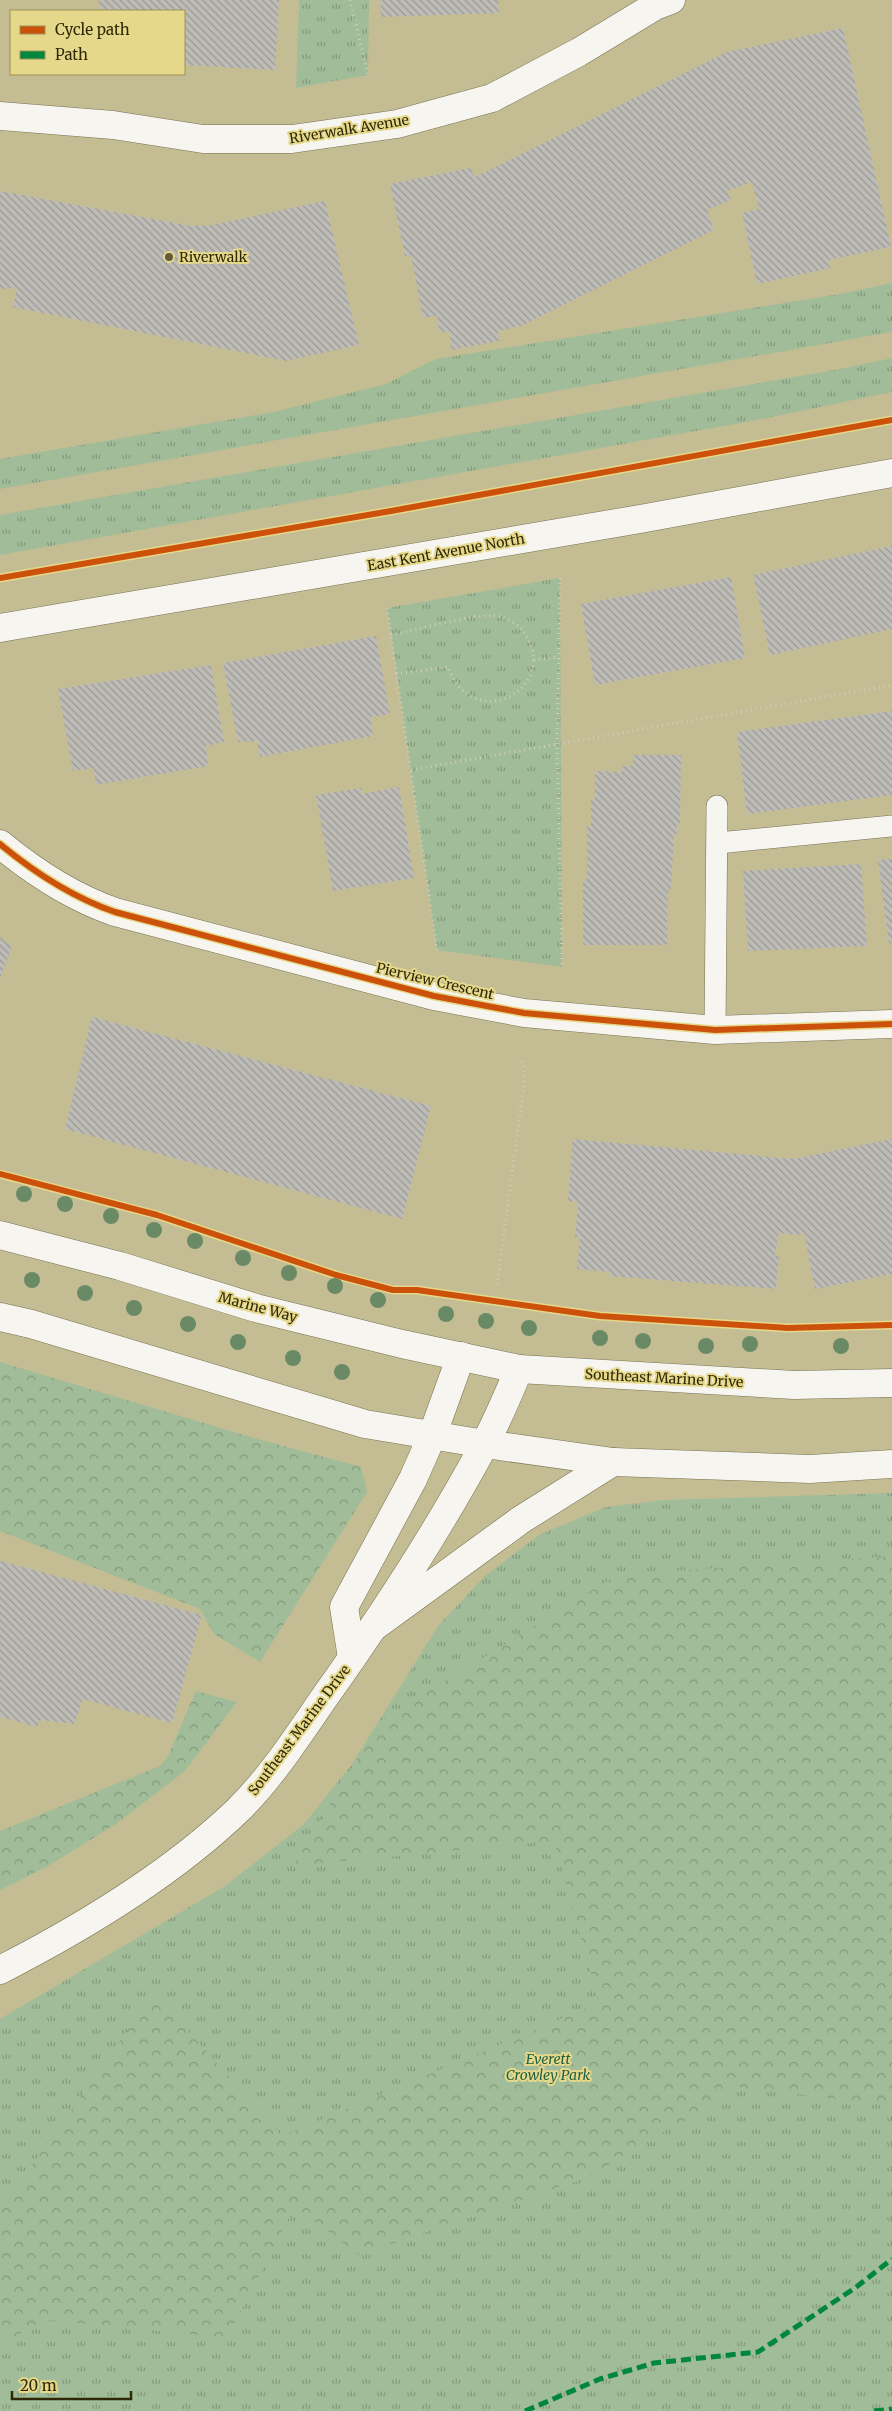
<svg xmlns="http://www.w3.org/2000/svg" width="892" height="2411" font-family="Merriweather,serif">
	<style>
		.grass { fill: url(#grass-tufts) }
		.forest { fill: url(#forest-crowns) }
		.building { fill: url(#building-back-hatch) }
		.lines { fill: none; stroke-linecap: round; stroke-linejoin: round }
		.service-casing { stroke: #767152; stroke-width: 22 }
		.minor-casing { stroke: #767152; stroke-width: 29 }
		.tertiary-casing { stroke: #767152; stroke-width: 29 }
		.primary-casing { stroke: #767152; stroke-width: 29 }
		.path { stroke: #cfcdbf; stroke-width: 3; stroke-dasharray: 1 4; stroke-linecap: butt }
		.service { stroke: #f6f5ef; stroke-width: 21 }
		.minor { stroke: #f6f5ef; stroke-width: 28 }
		.tertiary { stroke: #f6f5ef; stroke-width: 28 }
		.primary { stroke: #f6f5ef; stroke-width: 28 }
		.quiet { stroke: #00873e; stroke-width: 5; stroke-dasharray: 10 5; stroke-linecap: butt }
		.cycleway-casing { stroke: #e6d88b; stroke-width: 9 }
		.cycleway { stroke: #cc520b; stroke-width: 6 }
		.tree { fill: #6a8a66 }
		.poi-dot { fill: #625c38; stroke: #e6d88b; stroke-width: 2 }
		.labels { text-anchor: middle; stroke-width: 4; stroke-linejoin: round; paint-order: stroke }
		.street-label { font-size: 14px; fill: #2e2807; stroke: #e6d88b }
		.poi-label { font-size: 14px; fill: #2e2807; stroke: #e6d88b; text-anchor: start }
		.park-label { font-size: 14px; font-style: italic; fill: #206142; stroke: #e6d88b }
	</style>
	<defs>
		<pattern id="grass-tufts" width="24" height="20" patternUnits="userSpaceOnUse" patternTransform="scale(1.25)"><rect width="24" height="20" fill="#a1bc98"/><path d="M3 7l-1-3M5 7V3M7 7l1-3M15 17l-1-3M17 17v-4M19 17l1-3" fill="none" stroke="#84997a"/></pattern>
		<pattern id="forest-crowns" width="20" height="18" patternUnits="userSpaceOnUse" patternTransform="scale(1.25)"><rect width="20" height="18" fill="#a1bc98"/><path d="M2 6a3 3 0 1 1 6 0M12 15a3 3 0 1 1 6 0" fill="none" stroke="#84997a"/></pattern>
		<pattern id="building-back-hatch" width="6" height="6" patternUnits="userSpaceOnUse" patternTransform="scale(1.25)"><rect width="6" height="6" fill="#bebcb7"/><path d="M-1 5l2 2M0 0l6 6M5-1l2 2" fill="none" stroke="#9b9993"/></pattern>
	</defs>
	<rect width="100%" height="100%" fill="#c4bd93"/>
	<g class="grass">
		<polygon points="299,0 369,0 368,75 296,88"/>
		<polygon points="892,283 892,332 0,489 0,459 274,412 386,384 436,359 840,294"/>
		<polygon points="892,358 892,392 752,421 0,555 0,515 840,369"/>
		<polygon points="560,578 562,967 437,950 387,608"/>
		<polygon points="892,1493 892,2411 0,2411 0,2019 225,1886 304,1824 352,1764 438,1626 486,1575 539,1535 606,1507 664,1500"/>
	</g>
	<g class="forest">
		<polygon points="0,1362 247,1436 361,1467 367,1492 260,1662 214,1634 200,1609 0,1531"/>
		<polygon points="892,1556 892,2106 738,2087 589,2177 359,2255 295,2206 227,2338 50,2320 0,2343 0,2192 10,2196 154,1993 282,2136 599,2003 554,1841 293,1866 380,1721 617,1575"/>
		<polygon points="196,1691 237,1702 185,1771 116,1824 48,1866 0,1890 0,1831 160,1766 168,1756"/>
	</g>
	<g class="building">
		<polygon points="99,0 279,0 275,70 184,65 184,11 100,11"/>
		<polygon points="380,0 498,0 499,13 381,17"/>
		<polygon points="843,28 891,247 828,260 830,268 757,284 742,213 759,209 752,182 727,191 731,200 707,210 714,230 521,326 498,331 499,341 451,350 450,331 439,332 437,316 423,318 411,256 405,256 390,184 470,168 475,177 727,52"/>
		<polygon points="0,191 191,226 212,225 325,201 359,345 286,361 13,307 17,288 0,289"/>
		<polygon points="892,546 892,629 770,655 753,575"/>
		<polygon points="731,577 745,658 595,685 581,604"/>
		<polygon points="376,636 390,714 371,717 373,736 260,757 257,741 238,742 223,663"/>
		<polygon points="211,665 224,742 206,746 208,766 96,785 93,768 73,771 58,689"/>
		<polygon points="892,711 892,795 747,814 737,732"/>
		<polygon points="633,755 681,755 680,824 677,825 677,834 674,834 671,889 668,889 667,945 583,945 583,880 587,879 587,826 591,826 591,799 595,799 595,771 622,772 622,766 633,766"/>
		<polygon points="399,787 414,878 333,891 316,795 362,788 362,794"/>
		<polygon points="892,859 892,943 889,944 878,860"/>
		<polygon points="861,864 867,946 748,951 743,871"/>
		<polygon points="0,937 12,947 0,978"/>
		<polygon points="92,1017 431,1106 402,1219 65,1129"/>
		<polygon points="573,1139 793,1159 892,1139 892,1274 815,1289 804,1233 798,1235 779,1233 775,1256 779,1256 776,1289 609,1276 609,1272 577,1269 580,1237 575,1237 578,1202 568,1201"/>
		<polygon points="0,1561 202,1615 172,1723 83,1699 74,1724 40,1720 37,1727 0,1717"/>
	</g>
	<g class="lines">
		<g class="service-casing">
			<g id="service">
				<polyline points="718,843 892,826"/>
				<polyline points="715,1030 717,806"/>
			</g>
		</g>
		<g class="minor-casing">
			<g id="minor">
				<polyline points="0,116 113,125 203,139 292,139 397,124 492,98 579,52 655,6 671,0"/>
				<polyline points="0,628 640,519 892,473"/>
				<path d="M0 844C35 873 72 897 115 912L434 996 524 1013 715 1030 892 1024"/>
			</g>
		</g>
		<g class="tertiary-casing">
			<g id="tertiary">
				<polyline points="352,1658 344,1607 413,1479 432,1436 461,1356"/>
				<path d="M0 1970C82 1928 170 1875 237 1811 271 1778 297 1737 324 1698 381 1618 436 1534 483 1447 497 1422 508 1395 519 1369"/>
			</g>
		</g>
		<g class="primary-casing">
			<g id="primary">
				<polyline points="0,1235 120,1266 256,1308 402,1344 519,1369 794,1385 892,1383"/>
				<polyline points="0,1317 31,1324 365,1424 485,1444 613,1462 810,1469 892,1464"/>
				<polyline points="375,1626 522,1519 613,1462"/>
			</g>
		</g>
		<g class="path">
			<polyline points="350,0 368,75"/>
			<polyline points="560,578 557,744 562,967"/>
			<polyline points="387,608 437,950"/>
			<path d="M391 635C418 630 472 613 497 616 509 618 521 626 527 637 557 692 472 733 448 667L396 674"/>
			<polyline points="534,660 557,657"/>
			<polyline points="411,770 892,685"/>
			<polyline points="497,1285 525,1078 522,1061"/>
		</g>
		<use href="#service" class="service"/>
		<use href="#minor" class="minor"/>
		<use href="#tertiary" class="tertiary"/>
		<use href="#primary" class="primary"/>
		<g class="quiet">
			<polyline points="525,2411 600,2379 654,2363 758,2352 855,2288 892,2259"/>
			<polyline points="874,2411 892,2409"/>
		</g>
		<g class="cycleway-casing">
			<g id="cycleway">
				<polyline points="0,578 391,511 892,420"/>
				<path d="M0 844C35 873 72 897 115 912L434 996 524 1013 715 1030 892 1024"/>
				<polyline points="0,1174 157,1215 336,1275 393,1290 417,1290 600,1316 788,1328 892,1325"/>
			</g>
		</g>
		<use href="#cycleway" class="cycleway"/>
	</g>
	<g class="tree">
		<circle cx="24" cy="1194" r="8"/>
		<circle cx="65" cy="1204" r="8"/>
		<circle cx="111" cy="1216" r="8"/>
		<circle cx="154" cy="1230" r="8"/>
		<circle cx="195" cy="1241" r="8"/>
		<circle cx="243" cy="1258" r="8"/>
		<circle cx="289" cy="1273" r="8"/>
		<circle cx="32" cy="1280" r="8"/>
		<circle cx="335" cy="1286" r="8"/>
		<circle cx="85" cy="1293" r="8"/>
		<circle cx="378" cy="1300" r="8"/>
		<circle cx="134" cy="1308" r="8"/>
		<circle cx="446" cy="1314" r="8"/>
		<circle cx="486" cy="1321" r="8"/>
		<circle cx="188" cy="1324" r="8"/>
		<circle cx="529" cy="1328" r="8"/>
		<circle cx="600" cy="1338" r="8"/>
		<circle cx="643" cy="1341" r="8"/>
		<circle cx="238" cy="1342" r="8"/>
		<circle cx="750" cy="1344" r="8"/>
		<circle cx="706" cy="1346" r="8"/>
		<circle cx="841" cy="1346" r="8"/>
		<circle cx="293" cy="1358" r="8"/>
		<circle cx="342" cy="1372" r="8"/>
	</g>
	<circle class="poi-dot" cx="169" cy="257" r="5"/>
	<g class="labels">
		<g class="street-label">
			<text transform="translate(349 129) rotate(-9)" y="5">Riverwalk Avenue</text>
			<text transform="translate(446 552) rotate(-10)" y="5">East Kent Avenue North</text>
			<text transform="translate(435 981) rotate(13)" y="5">Pierview Crescent</text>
			<text transform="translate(258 1307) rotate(15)" y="5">Marine Way</text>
			<text transform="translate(664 1378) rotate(3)" y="5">Southeast Marine Drive</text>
			<text transform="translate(299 1730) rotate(-53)" y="5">Southeast Marine Drive</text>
		</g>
		<g class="poi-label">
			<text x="179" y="262">Riverwalk</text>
		</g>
		<g class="park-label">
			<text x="548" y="2064">Everett<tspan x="548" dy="16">Crowley Park</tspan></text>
		</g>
	</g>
	<rect x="10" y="10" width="175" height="65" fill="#e6d88b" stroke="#9c9256"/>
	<rect x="20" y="26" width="25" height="8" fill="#cc520b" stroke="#9c9256"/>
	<text x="55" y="35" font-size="15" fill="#2e2807">Cycle path</text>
	<rect x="20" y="51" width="25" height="8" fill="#00873e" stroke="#9c9256"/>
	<text x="55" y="60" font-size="15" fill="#2e2807">Path</text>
	<path d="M12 2391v8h119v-8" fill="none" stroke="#2e2807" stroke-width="2.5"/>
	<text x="20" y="2391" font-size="15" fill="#2e2807" stroke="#e6d88b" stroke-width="4" paint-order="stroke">20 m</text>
</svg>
